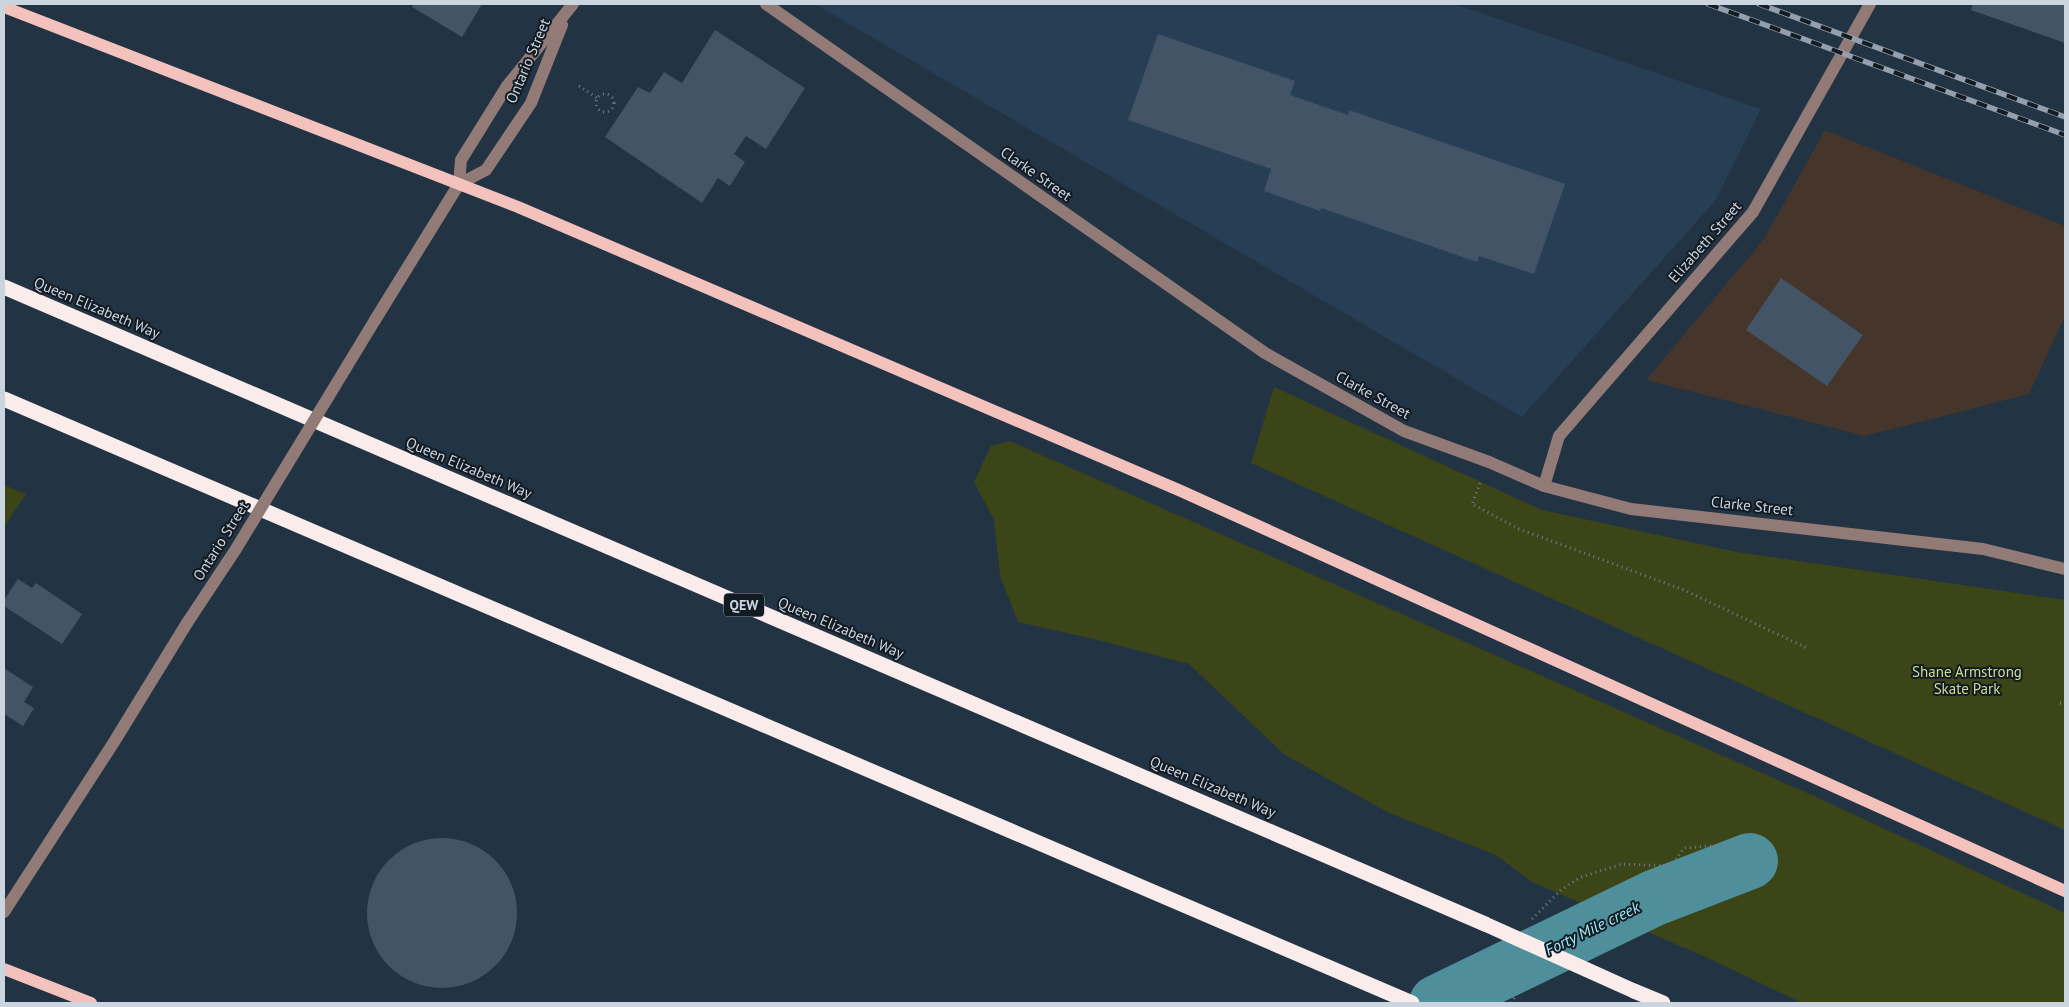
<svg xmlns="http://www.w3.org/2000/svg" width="2069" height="1007" font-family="'PT Sans',sans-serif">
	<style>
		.commercial { fill: #45352a }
		.built { fill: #283e54 }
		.green { fill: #3c4517 }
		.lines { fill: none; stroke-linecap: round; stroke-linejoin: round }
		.river { stroke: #4f8f9c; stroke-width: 56 }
		.building { fill: #425466 }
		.path { stroke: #707e8c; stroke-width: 3; stroke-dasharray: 1 4; stroke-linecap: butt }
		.minor { stroke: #927a77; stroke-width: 12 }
		.major { stroke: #f4c2bd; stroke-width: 12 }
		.highway { stroke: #f9eceb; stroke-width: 15 }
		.rail-casing { stroke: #939fac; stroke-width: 5.5 }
		.rail { stroke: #121a22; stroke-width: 4; stroke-dasharray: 11; stroke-linecap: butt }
		.minor-bridge { stroke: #927a77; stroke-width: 12 }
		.highway-bridge { stroke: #f9eceb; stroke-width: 15 }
		.labels { text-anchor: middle; stroke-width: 4; stroke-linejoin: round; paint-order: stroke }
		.shield { fill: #121a22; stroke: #949da7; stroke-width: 1 }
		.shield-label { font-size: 14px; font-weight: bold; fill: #cbd5e0 }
		.street-label { font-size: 15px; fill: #cbd5e0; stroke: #121a22 }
		.park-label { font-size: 15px; fill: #cdde94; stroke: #121a22 }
		.water-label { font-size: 16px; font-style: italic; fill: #9fecfc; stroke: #121a22 }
	</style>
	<rect width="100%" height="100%" fill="#234"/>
	<polygon class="commercial" points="1825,130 2065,226 2065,316 2029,394 1865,436 1646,380 1764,239"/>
	<polygon class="built" points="815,4 1455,4 1761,109 1716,200 1522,417"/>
	<g class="green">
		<polygon points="1274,387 1542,510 1737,552 2065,600 2065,830 1251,463"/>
		<polygon points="1010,441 1825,801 2065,913 2065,1003 1802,1003 1708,958 1532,882 1496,855 1389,813 1285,755 1189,664 1098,640 1018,622 1000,576 994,520 974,482 991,446"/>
		<polygon points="4,485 26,494 4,527"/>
	</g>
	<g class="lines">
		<polyline class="river" points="1437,1003 1654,898 1750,861"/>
	</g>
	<g class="building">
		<polygon points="414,4 482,4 462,37 412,7"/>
		<polygon points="1973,4 2065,4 2065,43 1971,10"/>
		<polygon points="715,30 805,88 766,149 746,136 734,154 745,162 730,186 718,178 702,203 605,137 638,87 650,93 664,72 682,83"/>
		<polygon points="1158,34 1295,81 1290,95 1348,115 1349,110 1565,184 1534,274 1479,256 1477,262 1321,208 1320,211 1264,191 1271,169 1128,120"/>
		<polygon points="1781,278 1863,335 1827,386 1746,330"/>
		<polygon points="18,579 32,588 36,583 82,614 62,644 4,606 4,600"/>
		<polygon points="4,668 33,687 24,702 34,708 23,726 4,714"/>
		<circle cx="442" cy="913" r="75"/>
	</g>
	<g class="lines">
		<g class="path">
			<polyline points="579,86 597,98"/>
			<circle cx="605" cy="103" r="9"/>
			<polyline points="1480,483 1472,504 1519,529 1684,590 1809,649"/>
			<polyline points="2060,703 2065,704"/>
			<polyline points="1532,919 1561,890 1581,877 1622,864 1671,866 1684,848 1734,844"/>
			<polyline points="1511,1003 1530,971"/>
		</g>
		<g class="minor">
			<polyline points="766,4 1265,353 1404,431 1489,462 1544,486 1631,509 1983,549 2065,569"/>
			<polyline points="459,184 486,170 531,103 562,25"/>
			<polyline points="375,320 459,184 461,160 507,86 573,4"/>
			<polyline points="1544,486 1559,436 1753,212 1870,4"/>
			<polyline points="4,912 114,742 187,623"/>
		</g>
		<g class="major">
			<polyline points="4,7 518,207 1181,491 2065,891"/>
			<polyline points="4,969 91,1003"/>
		</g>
		<g class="highway">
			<polyline points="4,287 1485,924"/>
			<polyline points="4,399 1412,1003"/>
			<polyline points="1634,991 1663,1003"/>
		</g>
		<g class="rail-casing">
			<g id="rail">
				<polyline points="1708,4 2065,135"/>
				<polyline points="1759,4 2065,117"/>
			</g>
		</g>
		<use href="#rail" class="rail"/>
		<polyline class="minor-bridge" points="187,623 236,549 375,320"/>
		<polyline class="highway-bridge" points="1485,924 1634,991"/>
	</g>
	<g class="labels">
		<rect class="shield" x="724" y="593.5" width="40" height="23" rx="4"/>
		<g class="shield-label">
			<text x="744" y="610">QEW</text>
		</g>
		<g class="street-label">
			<text transform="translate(528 61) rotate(-67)" y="5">Ontario Street</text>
			<text transform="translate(1036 174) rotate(35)" y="5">Clarke Street</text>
			<text transform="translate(1705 242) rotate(-49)" y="5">Elizabeth Street</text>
			<text transform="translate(97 308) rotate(23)" y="5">Queen Elizabeth Way</text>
			<text transform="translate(1373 395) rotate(29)" y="5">Clarke Street</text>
			<text transform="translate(469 468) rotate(23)" y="5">Queen Elizabeth Way</text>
			<text transform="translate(1752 506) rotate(6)" y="5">Clarke Street</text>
			<text transform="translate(221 541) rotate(-58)" y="5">Ontario Street</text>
			<text transform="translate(841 628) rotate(23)" y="5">Queen Elizabeth Way</text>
			<text transform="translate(1213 787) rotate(23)" y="5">Queen Elizabeth Way</text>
		</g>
		<g class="park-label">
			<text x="1967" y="677">Shane Armstrong<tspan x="1967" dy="17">Skate Park</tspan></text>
		</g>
		<g class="water-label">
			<text transform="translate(1592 928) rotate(-26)" y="6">Forty Mile creek</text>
		</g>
	</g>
	<rect width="2069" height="1007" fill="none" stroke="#cbd5e0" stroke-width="10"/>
</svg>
